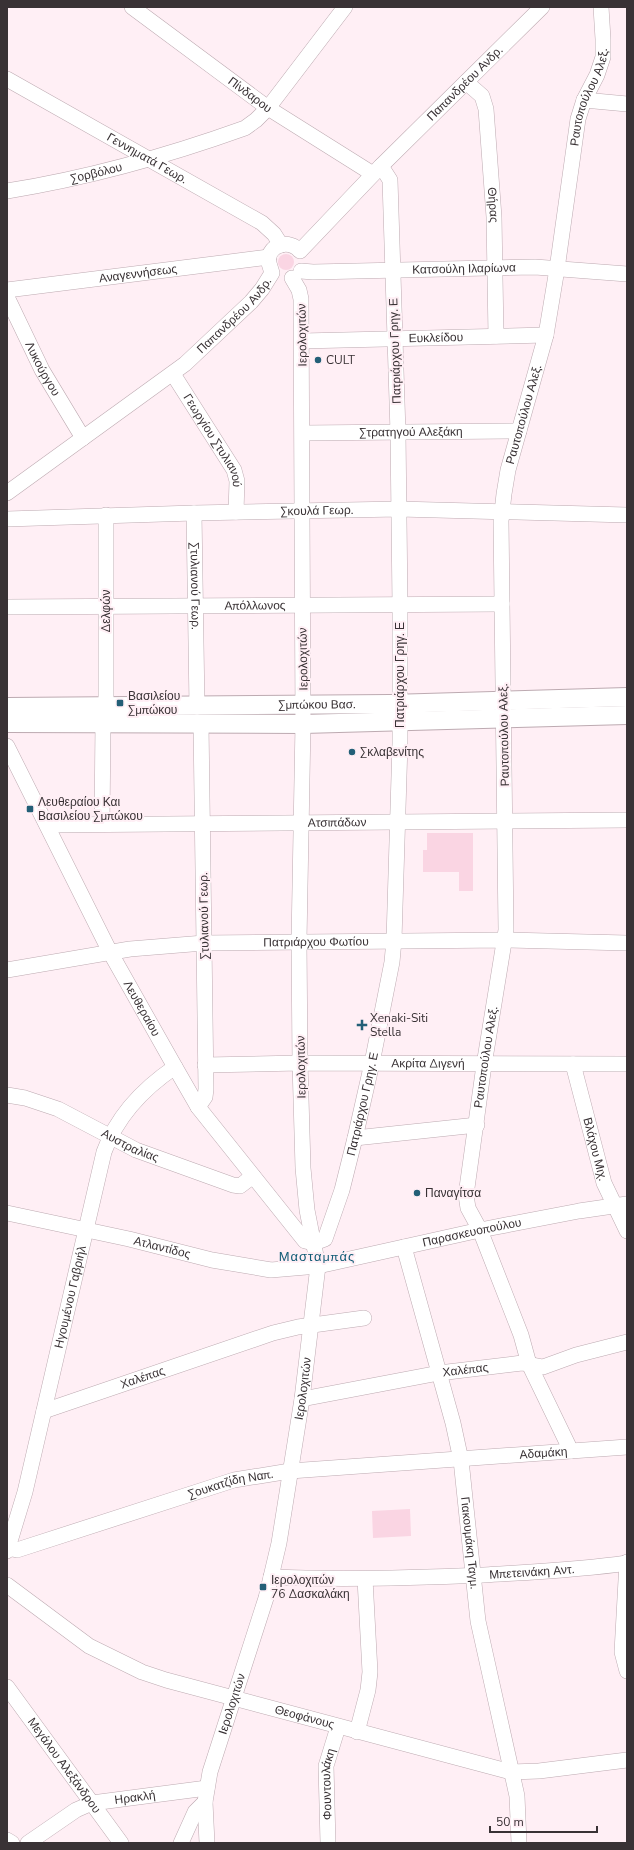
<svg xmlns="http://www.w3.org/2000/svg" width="634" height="1850" font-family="'Nunito Sans',sans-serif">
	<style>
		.green { fill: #fad5e3 }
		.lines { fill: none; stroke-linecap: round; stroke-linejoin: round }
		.minor-casing { stroke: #bdaab1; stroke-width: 16 }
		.major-casing { stroke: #bdaab1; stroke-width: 20 }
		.minor { stroke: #fff; stroke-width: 15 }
		.major { stroke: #fff; stroke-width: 18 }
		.poi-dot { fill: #235f77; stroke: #ffeff5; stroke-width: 1.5 }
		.labels { text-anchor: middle; stroke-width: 4; stroke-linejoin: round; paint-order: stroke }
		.street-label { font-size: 12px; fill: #393235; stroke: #ffeff5 }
		.poi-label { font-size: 12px; fill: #393235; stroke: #ffeff5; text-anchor: start }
		.neighbourhood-label { font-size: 13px; letter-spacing: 1px; fill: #105b75; stroke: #ffeff5 }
	</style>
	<rect width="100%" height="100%" fill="#ffeff5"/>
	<g class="green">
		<circle cx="286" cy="262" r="8"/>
		<polygon points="427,833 473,833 473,891 459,891 459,872 423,872 423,850 427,850"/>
		<polygon points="410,1509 411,1536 373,1538 372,1511"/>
	</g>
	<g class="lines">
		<g class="minor-casing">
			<g id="minor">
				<path id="s1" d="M132 7 268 108 373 174"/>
				<path id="s2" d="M7 79 262 223 274 234 281 245"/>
				<path id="s3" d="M466 82 482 96 486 109 494 217 496 336"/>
				<polyline points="584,100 627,104"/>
				<path id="s4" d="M7 191C88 178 167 156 245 128L256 120 268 108 345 7"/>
				<path id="s5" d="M301 271 313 272 535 267 627 274"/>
				<path id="s6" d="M7 290 269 257"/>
				<path id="s7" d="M7 297 42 370 83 438"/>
				<path id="s8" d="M302 341 546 335"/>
				<path id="s9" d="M173 374 234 470 237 481 236 512"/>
				<path id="s10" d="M303 433 519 431"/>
				<path id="s11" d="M7 493 185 364 251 302 262 289 272 273 268 260C270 244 289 239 300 251L381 166 542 7"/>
				<path id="s12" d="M194 513 197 707"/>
				<path id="s13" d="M7 519 194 513 399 509 627 515"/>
				<path id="s14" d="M7 607 502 604"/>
				<polyline points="106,707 106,515"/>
				<path id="s15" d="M7 746 110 952 175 1067 198 1107 305 1241 314 1243"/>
				<polyline points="102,824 103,723"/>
				<path id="s16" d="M47 825 627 820"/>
				<path id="s17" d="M7 970 130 949 204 943 505 940 627 943"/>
				<path id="s18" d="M573 1064 604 1183 627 1231"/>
				<path id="s19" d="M205 1065 300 1063 627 1064"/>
				<path id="s20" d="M7 1095 25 1098 58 1109 136 1150 233 1185 240 1186 253 1176"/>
				<polyline points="198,1107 205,1097 206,1089 201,724"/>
				<polyline points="355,1138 477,1125"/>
				<path id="s21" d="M7 1213 129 1239 212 1260 271 1270 318 1266 480 1230 579 1211 627 1204"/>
				<path id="s22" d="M314 1243 325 1239 342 1190 355 1138 372 1063 392 962 394 940 400 743V605L398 433 390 180 381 166"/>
				<path id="s23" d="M404 1247 453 1423 461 1460 478 1621 517 1796 519 1843"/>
				<path id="s24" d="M302 1399 439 1373 522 1363 543 1367 576 1355 627 1342"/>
				<path id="s25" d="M44 1411 273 1333 298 1327 364 1318"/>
				<path id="s26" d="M571 1451 529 1364 521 1335 480 1230 468 1208 466 1195 484 1065 506 930 501 521 504 494 508 470 546 335 557 269 578 119 584 100 597 75 603 57V39L601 7"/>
				<path id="s27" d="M8 1548 17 1550 234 1480 290 1471 627 1447"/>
				<path id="s28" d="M7 1551 25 1492 104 1152C117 1116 144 1088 175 1067"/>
				<polyline points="627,1562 622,1652 627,1671"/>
				<path id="s29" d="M271 1577C342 1580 414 1578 484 1575 532 1572 580 1570 627 1563"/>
				<path id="s30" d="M7 1585 89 1646 142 1672 166 1680 511 1772 539 1771 627 1760"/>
				<path id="s31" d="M7 1687 121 1843"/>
				<polyline points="357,1732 368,1690 370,1672 365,1579"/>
				<polyline points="7,1840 12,1843"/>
				<path id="s32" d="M28 1843 76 1810 92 1803 207 1788"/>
				<polyline points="181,1843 195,1812 205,1802"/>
				<path id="s33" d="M207 1843 205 1802 210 1772 266 1598 279 1543 302 1399 318 1266 307 1210 303 1168 300 1063 299 941 303 724 301 299 299 290 292 278"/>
				<path id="s34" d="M328 1843 326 1766 338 1727"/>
			</g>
		</g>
		<g class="major-casing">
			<g id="major">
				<path id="s35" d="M7 707 390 704 627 697"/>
				<polyline points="7,723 303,724 627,715"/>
			</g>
		</g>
		<use href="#minor" class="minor"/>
		<use href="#major" class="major"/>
	</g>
	<g class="poi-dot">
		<circle cx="318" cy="360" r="4"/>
		<rect x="116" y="699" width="8" height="8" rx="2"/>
		<circle cx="352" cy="752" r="4"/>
		<rect x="26" y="805" width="8" height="8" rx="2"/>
		<path d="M360 1019h4v4h4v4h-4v4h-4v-4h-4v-4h4z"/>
		<circle cx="417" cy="1193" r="4"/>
		<rect x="259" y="1583" width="8" height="8" rx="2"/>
	</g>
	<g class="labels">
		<g class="street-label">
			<text dy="4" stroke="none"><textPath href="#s11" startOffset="637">Παπανδρέου Ανδρ.</textPath></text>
			<text dy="4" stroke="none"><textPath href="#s1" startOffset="147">Πίνδαρου</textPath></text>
			<text dy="4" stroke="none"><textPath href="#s26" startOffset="1389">Ραυτοπούλου Αλεξ.</textPath></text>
			<text dy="4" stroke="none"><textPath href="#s2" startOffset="161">Γεννηματά Γεωρ.</textPath></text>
			<text dy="4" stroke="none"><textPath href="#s4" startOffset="91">Σορβόλου</textPath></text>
			<text dy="4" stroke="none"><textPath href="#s3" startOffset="131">Θήρας</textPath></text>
			<text dy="4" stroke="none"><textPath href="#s5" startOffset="163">Κατσούλη Ιλαρίωνα</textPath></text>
			<text dy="4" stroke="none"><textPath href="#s6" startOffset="132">Αναγεννήσεως</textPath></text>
			<text dy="4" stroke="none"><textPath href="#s11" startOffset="289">Παπανδρέου Ανδρ.</textPath></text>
			<text transform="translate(302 335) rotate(-91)" y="4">Ιερολοχιτών</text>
			<text dy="4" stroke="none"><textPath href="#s8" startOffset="134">Ευκλείδου</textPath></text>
			<text transform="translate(395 351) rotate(-92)" y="4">Πατριάρχου Γρηγ. Ε</text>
			<text dy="4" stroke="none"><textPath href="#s7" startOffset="80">Λυκούργου</textPath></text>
			<text dy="4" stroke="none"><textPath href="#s26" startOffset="1064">Ραυτοπούλου Αλεξ.</textPath></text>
			<text dy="4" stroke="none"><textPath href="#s10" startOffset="108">Στρατηγού Αλεξάκη</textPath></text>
			<text dy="4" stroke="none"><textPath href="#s9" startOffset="78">Γεωργίου Στυλιανού</textPath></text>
			<text dy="4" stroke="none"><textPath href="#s13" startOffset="310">Σκουλά Γεωρ.</textPath></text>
			<text dy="4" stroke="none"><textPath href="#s12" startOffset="73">Στυλιανού Γεωρ.</textPath></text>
			<text dy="4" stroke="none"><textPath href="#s14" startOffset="248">Απόλλωνος</textPath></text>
			<text transform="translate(106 611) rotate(-90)" y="4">Δελφών</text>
			<text transform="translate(303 659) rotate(-91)" y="4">Ιερολοχιτών</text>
			<text transform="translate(400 675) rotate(-90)" y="4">Πατριάρχου Γρηγ. Ε</text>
			<text dy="4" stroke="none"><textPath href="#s35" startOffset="310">Σμπώκου Βασ.</textPath></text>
			<text transform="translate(504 735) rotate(-91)" y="4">Ραυτοπούλου Αλεξ.</text>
			<text dy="4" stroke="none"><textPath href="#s16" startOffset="290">Ατσιπάδων</textPath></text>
			<text transform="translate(204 916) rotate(-91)" y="4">Στυλιανού Γεωρ.</text>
			<text dy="4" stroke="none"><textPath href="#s17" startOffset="311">Πατριάρχου Φωτίου</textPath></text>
			<text dy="4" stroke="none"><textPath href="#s15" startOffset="295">Λευθεραίου</textPath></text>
			<text dy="4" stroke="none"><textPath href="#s26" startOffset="417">Ραυτοπούλου Αλεξ.</textPath></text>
			<text dy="4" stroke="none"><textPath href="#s19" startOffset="223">Ακρίτα Διγενή</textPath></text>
			<text transform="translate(301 1067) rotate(-91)" y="4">Ιερολοχιτών</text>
			<text dy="4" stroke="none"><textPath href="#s22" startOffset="152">Πατριάρχου Γρηγ. Ε</textPath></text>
			<text dy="4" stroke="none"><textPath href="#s20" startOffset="134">Αυστραλίας</textPath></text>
			<text dy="4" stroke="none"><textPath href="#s18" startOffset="88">Βλάχου Μιχ.</textPath></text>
			<text dy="4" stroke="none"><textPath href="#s21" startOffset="475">Παρασκευοπούλου</textPath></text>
			<text dy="4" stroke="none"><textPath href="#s21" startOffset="159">Ατλαντίδος</textPath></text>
			<text dy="4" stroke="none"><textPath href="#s28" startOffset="262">Ηγουμένου Γαβριήλ</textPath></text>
			<text dy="4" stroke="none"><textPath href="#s24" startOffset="166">Χαλέπας</textPath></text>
			<text dy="4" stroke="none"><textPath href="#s25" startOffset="104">Χαλέπας</textPath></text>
			<text dy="4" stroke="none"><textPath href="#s33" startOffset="467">Ιερολοχιτών</textPath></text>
			<text dy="4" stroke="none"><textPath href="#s27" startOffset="548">Αδαμάκη</textPath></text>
			<text dy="4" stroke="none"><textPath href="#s27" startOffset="233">Σουκατζίδη Ναπ.</textPath></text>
			<text dy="4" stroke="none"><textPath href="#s23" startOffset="304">Γιακουμάκη Ταγμ.</textPath></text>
			<text dy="4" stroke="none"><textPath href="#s29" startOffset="261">Μπετεινάκη Αντ.</textPath></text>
			<text dy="4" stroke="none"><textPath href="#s33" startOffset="143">Ιερολοχιτών</textPath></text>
			<text dy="4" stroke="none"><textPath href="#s30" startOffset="330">Θεοφάνους</textPath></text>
			<text dy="4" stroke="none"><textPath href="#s31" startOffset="97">Μεγάλου Αλεξάνδρου</textPath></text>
			<text dy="4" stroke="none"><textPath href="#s34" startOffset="59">Φουντουλάκη</textPath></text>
			<text dy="4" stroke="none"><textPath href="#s32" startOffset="119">Ηρακλή</textPath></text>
		</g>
		<g class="poi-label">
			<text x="326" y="364">CULT</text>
			<text x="128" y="700">Βασιλείου<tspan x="128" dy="14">Σμπώκου</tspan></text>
			<text x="360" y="756">Σκλαβενίτης</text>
			<text x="38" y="806">Λευθεραίου Και<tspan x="38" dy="14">Βασιλείου Σμπώκου</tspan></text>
			<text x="370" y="1022">Xenaki-Siti<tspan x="370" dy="14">Stella</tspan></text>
			<text x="425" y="1197">Παναγίτσα</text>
			<text x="271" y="1584">Ιερολοχιτών<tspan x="271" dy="14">76 Δασκαλάκη</tspan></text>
		</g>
		<g class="neighbourhood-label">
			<text x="317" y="1261">Μασταμπάς</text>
		</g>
	</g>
	<rect width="634" height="1850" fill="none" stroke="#393235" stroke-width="16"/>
	<path d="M490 1826v6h107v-6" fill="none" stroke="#393235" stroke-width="2"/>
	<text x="496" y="1826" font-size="12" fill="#393235" stroke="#ffeff5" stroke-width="3" paint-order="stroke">50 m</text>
</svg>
